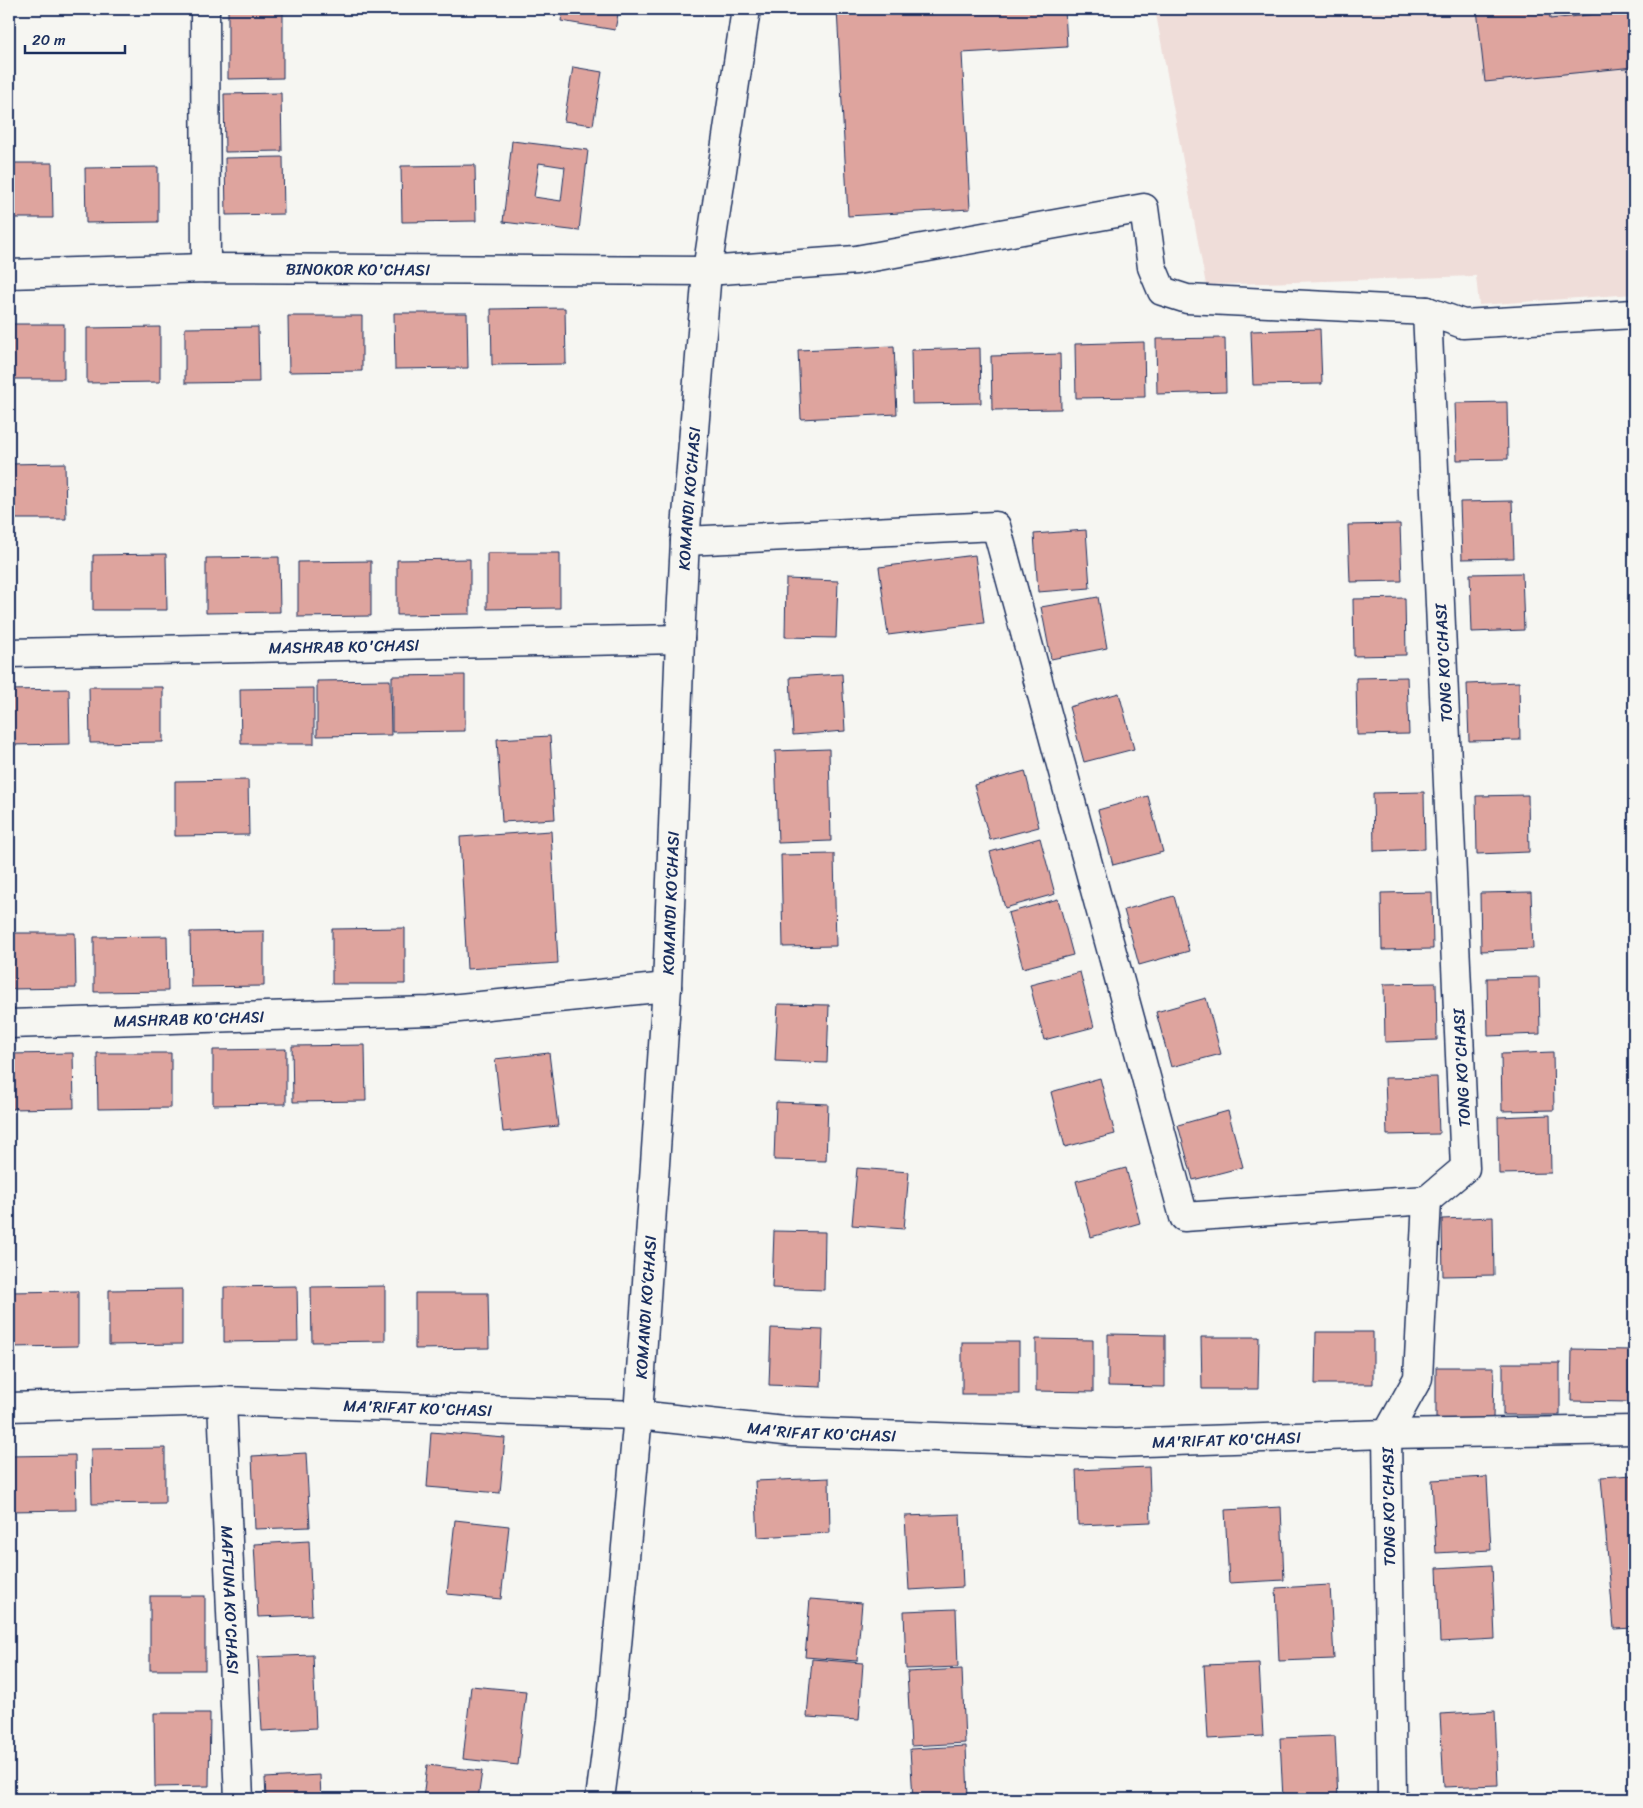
<svg xmlns="http://www.w3.org/2000/svg" width="1643" height="1808" font-family="Sriracha,sans-serif">
	<style>
		.built { fill: #efddd9 }
		.building { fill: #dea49e; stroke: #1b2f5e; fill-rule: evenodd }
		.lines { fill: none; stroke-linecap: round; stroke-linejoin: round }
		.minor-casing { stroke: #1b2f5e; stroke-width: 31 }
		.secondary-casing { stroke: #1b2f5e; stroke-width: 31 }
		.minor { stroke: #f6f6f2; stroke-width: 28 }
		.secondary { stroke: #f6f6f2; stroke-width: 28 }
		.labels { text-anchor: middle; stroke-width: 4; stroke-linejoin: round; paint-order: stroke }
		.street-label { font-size: 16px; fill: #1b2f5e; stroke: #f6f6f2 }
	</style>
	<rect width="100%" height="100%" fill="#f6f6f2"/>
	<filter id="ink" filterUnits="userSpaceOnUse"><feTurbulence type="fractalNoise" baseFrequency=".02" numOctaves="2"/><feDisplacementMap in="SourceGraphic" scale="10" xChannelSelector="R" yChannelSelector="G"/><feConvolveMatrix kernelMatrix="1 2 1 2 8 2 1 2 1" color-interpolation-filters="sRGB"/></filter>
	<g filter="url(#ink)">
		<polygon class="built" points="1155,9 1634,9 1634,294 1479,305 1476,276 1206,285"/>
		<g class="building">
			<polygon points="228,9 283,9 283,78 228,79"/>
			<polygon points="563,9 619,9 615,30 561,21"/>
			<polygon points="837,9 1065,9 1067,47 962,53 970,209 848,216"/>
			<polygon points="1477,9 1549,9 1550,19 1634,10 1634,67 1485,82"/>
			<polygon points="573,67 602,72 593,125 564,121"/>
			<polygon points="281,93 282,151 225,152 224,94"/>
			<path d="M512 141 588 150 579 231 503 222ZM539 163 565 167 561 201 534 197Z"/>
			<polygon points="283,157 284,214 226,215 225,158"/>
			<polygon points="9,163 52,163 53,218 9,218"/>
			<polygon points="475,165 476,221 402,222 401,166"/>
			<polygon points="158,167 158,222 86,223 85,168"/>
			<polygon points="565,308 566,364 492,365 491,309"/>
			<polygon points="394,313 467,313 468,368 395,369"/>
			<polygon points="288,316 362,316 362,371 289,372"/>
			<rect x="9" y="324" width="55" height="55"/>
			<polygon points="160,327 160,382 87,383 87,328"/>
			<polygon points="258,327 259,382 185,383 185,328"/>
			<polygon points="1320,329 1322,384 1253,385 1251,331"/>
			<polygon points="1225,338 1226,392 1157,394 1156,339"/>
			<polygon points="1144,342 1145,397 1076,398 1075,344"/>
			<polygon points="894,346 897,414 801,419 798,350"/>
			<polygon points="980,348 981,403 912,404 911,350"/>
			<polygon points="1060,354 1061,409 992,410 991,356"/>
			<polygon points="1507,402 1508,459 1457,460 1455,403"/>
			<polygon points="65,463 66,519 9,519 9,464"/>
			<polygon points="1512,501 1514,558 1462,559 1460,502"/>
			<polygon points="1400,524 1402,581 1350,582 1348,525"/>
			<polygon points="1086,530 1090,588 1038,592 1034,534"/>
			<polygon points="487,553 560,553 560,608 487,609"/>
			<polygon points="166,554 167,610 93,610 93,555"/>
			<polygon points="975,555 984,623 888,635 879,567"/>
			<polygon points="279,557 280,612 206,613 206,558"/>
			<polygon points="470,559 470,614 397,615 397,560"/>
			<polygon points="371,561 371,616 298,617 298,562"/>
			<polygon points="1522,573 1524,630 1472,632 1470,574"/>
			<polygon points="786,579 838,581 836,638 785,637"/>
			<polygon points="1098,597 1107,648 1051,659 1041,607"/>
			<polygon points="1405,598 1406,655 1354,656 1353,599"/>
			<polygon points="842,674 845,731 793,735 790,677"/>
			<polygon points="465,675 465,731 392,732 392,676"/>
			<polygon points="1407,677 1409,734 1357,735 1356,678"/>
			<polygon points="390,680 391,735 317,736 317,681"/>
			<polygon points="1519,682 1520,740 1469,741 1467,684"/>
			<polygon points="89,687 163,687 163,742 90,743"/>
			<polygon points="314,688 314,744 241,744 240,689"/>
			<polygon points="69,689 70,744 9,745 9,690"/>
			<polygon points="1119,693 1134,749 1084,762 1069,707"/>
			<polygon points="550,736 555,819 502,822 497,739"/>
			<polygon points="829,749 831,841 778,843 775,751"/>
			<polygon points="1025,771 1039,827 990,840 974,785"/>
			<polygon points="248,780 249,835 175,836 175,781"/>
			<polygon points="1424,792 1425,849 1374,851 1373,793"/>
			<polygon points="1528,795 1529,852 1477,854 1476,796"/>
			<polygon points="1148,796 1163,852 1113,865 1098,810"/>
			<polygon points="551,831 558,963 467,969 460,837"/>
			<polygon points="1040,838 1055,894 1005,908 990,852"/>
			<polygon points="834,854 836,946 783,947 781,855"/>
			<polygon points="1432,892 1433,949 1382,950 1381,893"/>
			<polygon points="1531,892 1533,949 1481,951 1480,893"/>
			<polygon points="1174,896 1189,951 1139,965 1124,910"/>
			<polygon points="1058,899 1073,955 1023,968 1008,913"/>
			<polygon points="405,928 405,984 332,984 332,929"/>
			<polygon points="264,931 264,986 191,987 190,932"/>
			<polygon points="9,933 75,933 76,988 9,989"/>
			<polygon points="167,936 168,991 94,992 94,937"/>
			<polygon points="1080,972 1094,1027 1044,1040 1030,985"/>
			<polygon points="1539,977 1540,1034 1488,1036 1487,978"/>
			<polygon points="1436,983 1437,1040 1385,1042 1384,984"/>
			<polygon points="1206,998 1221,1054 1171,1067 1156,1012"/>
			<polygon points="778,1004 829,1005 827,1063 775,1061"/>
			<polygon points="365,1045 366,1101 293,1102 292,1046"/>
			<polygon points="286,1049 286,1104 213,1105 213,1050"/>
			<polygon points="1553,1052 1554,1110 1502,1111 1501,1054"/>
			<polygon points="73,1053 74,1108 9,1109 9,1054"/>
			<polygon points="97,1053 171,1053 171,1108 98,1109"/>
			<polygon points="549,1053 558,1126 503,1132 495,1059"/>
			<polygon points="1437,1077 1439,1134 1387,1135 1385,1078"/>
			<polygon points="1100,1078 1115,1134 1065,1147 1051,1092"/>
			<polygon points="776,1102 828,1104 826,1161 774,1160"/>
			<polygon points="1228,1111 1243,1167 1193,1180 1178,1125"/>
			<polygon points="1550,1115 1551,1173 1499,1174 1498,1117"/>
			<polygon points="857,1168 909,1172 904,1229 852,1225"/>
			<polygon points="1126,1168 1140,1223 1091,1237 1076,1181"/>
			<polygon points="1493,1217 1494,1275 1443,1276 1442,1219"/>
			<polygon points="774,1231 825,1232 824,1290 772,1288"/>
			<polygon points="297,1286 298,1341 224,1342 224,1287"/>
			<polygon points="385,1286 385,1341 312,1342 311,1287"/>
			<polygon points="182,1289 182,1344 109,1345 109,1290"/>
			<polygon points="78,1291 78,1346 9,1347 9,1292"/>
			<polygon points="415,1293 488,1293 489,1348 415,1349"/>
			<polygon points="771,1328 823,1330 821,1387 769,1385"/>
			<polygon points="1316,1332 1373,1332 1373,1384 1315,1384"/>
			<polygon points="1108,1334 1165,1335 1165,1387 1108,1386"/>
			<polygon points="1201,1337 1259,1337 1258,1389 1202,1389"/>
			<polygon points="1036,1339 1093,1340 1093,1392 1036,1391"/>
			<rect x="962" y="1342" width="57" height="52"/>
			<polygon points="1572,1349 1629,1350 1629,1402 1571,1401"/>
			<rect x="1503" y="1363" width="57" height="52"/>
			<polygon points="1436,1367 1494,1367 1493,1419 1436,1419"/>
			<polygon points="431,1432 505,1438 500,1493 427,1487"/>
			<polygon points="165,1448 165,1503 92,1504 91,1449"/>
			<polygon points="306,1453 310,1527 255,1529 252,1456"/>
			<polygon points="75,1455 76,1510 9,1511 9,1456"/>
			<polygon points="1149,1467 1151,1522 1078,1525 1076,1470"/>
			<polygon points="1634,1475 1634,1628 1614,1629 1601,1477"/>
			<polygon points="1487,1477 1491,1550 1436,1553 1432,1480"/>
			<polygon points="829,1478 830,1533 758,1537 755,1481"/>
			<polygon points="1281,1507 1284,1580 1229,1583 1225,1510"/>
			<polygon points="960,1514 963,1587 909,1590 905,1516"/>
			<polygon points="455,1520 509,1526 501,1599 447,1594"/>
			<polygon points="309,1541 312,1615 258,1617 254,1544"/>
			<polygon points="1492,1565 1495,1639 1440,1642 1437,1568"/>
			<polygon points="1330,1585 1334,1659 1279,1661 1276,1588"/>
			<rect x="150" y="1596" width="55" height="74"/>
			<polygon points="810,1599 862,1603 857,1661 805,1657"/>
			<polygon points="956,1609 958,1667 906,1669 904,1611"/>
			<polygon points="313,1655 316,1728 262,1731 258,1657"/>
			<polygon points="812,1659 863,1663 859,1720 807,1717"/>
			<polygon points="1259,1663 1263,1736 1208,1739 1204,1665"/>
			<polygon points="962,1669 965,1743 911,1746 907,1672"/>
			<polygon points="471,1686 526,1691 518,1765 463,1759"/>
			<polygon points="1495,1711 1498,1785 1444,1787 1440,1714"/>
			<polygon points="154,1713 210,1713 209,1786 155,1787"/>
			<polygon points="1335,1736 1338,1799 1283,1799 1280,1738"/>
			<polygon points="966,1746 968,1799 913,1799 910,1749"/>
			<polygon points="427,1765 482,1771 478,1799 423,1799"/>
			<polygon points="320,1775 321,1799 266,1799 265,1778"/>
		</g>
		<g class="lines">
			<g class="minor-casing">
				<g id="minor">
					<polyline points="205,9 206,268"/>
					<path id="s1" d="M9 274 206 268 707 271 856 260 1144 208 1152 267 1162 291 1187 299 1427 311 1463 324 1634 314"/>
					<polyline points="685,541 996,526 1184,1217 1427,1200"/>
					<path id="s2" d="M9 653 680 639"/>
					<path id="s3" d="M9 1024 430 1011 667 987"/>
					<path id="s4" d="M222 1401 239 1799"/>
					<path id="s5" d="M9 1407 222 1401 638 1415 793 1432 1115 1443 1387 1434 1634 1430"/>
					<polyline points="1392,1799 1387,1434 1418,1378 1427,1200 1465,1168 1427,311"/>
				</g>
			</g>
			<g class="secondary-casing">
				<g id="secondary">
					<path id="s6" d="M600 1799 610 1722 638 1415 667 987 680 639 685 541 707 271 746 9"/>
				</g>
			</g>
			<use href="#minor" class="minor"/>
			<use href="#secondary" class="secondary"/>
		</g>
	</g>
	<g class="labels">
		<g class="street-label">
			<text dy="6" stroke="none"><textPath href="#s1" startOffset="349">BINOKOR KO'CHASI</textPath></text>
			<text dy="6" stroke="none"><textPath href="#s6" startOffset="1304">KOMANDI KO‘CHASI</textPath></text>
			<text dy="6" stroke="none"><textPath href="#s2" startOffset="335">MASHRAB KO'CHASI</textPath></text>
			<text transform="translate(1443 663) rotate(-93)" y="6">TONG KO'CHASI</text>
			<text dy="6" stroke="none"><textPath href="#s6" startOffset="899">KOMANDI KO‘CHASI</textPath></text>
			<text dy="6" stroke="none"><textPath href="#s3" startOffset="180">MASHRAB KO'CHASI</textPath></text>
			<text transform="translate(1461 1068) rotate(-93)" y="6">TONG KO'CHASI</text>
			<text dy="6" stroke="none"><textPath href="#s6" startOffset="494">KOMANDI KO‘CHASI</textPath></text>
			<text dy="6" stroke="none"><textPath href="#s5" startOffset="409">MA'RIFAT KO'CHASI</textPath></text>
			<text dy="6" stroke="none"><textPath href="#s5" startOffset="814">MA'RIFAT KO'CHASI</textPath></text>
			<text dy="6" stroke="none"><textPath href="#s5" startOffset="1219">MA'RIFAT KO'CHASI</textPath></text>
			<text transform="translate(1388 1507) rotate(-91)" y="6">TONG KO'CHASI</text>
			<text dy="6" stroke="none"><textPath href="#s4" startOffset="199">MAFTUNA KO'CHASI</textPath></text>
		</g>
	</g>
	<rect width="1643" height="1808" fill="none" stroke="#f6f6f2" stroke-width="30"/>
	<rect x="15" y="15" width="1613" height="1778" fill="none" stroke="#1b2f5e" stroke-width="2" filter="url(#ink)"/>
	<path d="M25 45v8h100v-8" fill="none" stroke="#1b2f5e" stroke-width="2.5"/>
	<text x="32" y="45" font-size="15" fill="#1b2f5e" stroke="#f6f6f2" stroke-width="4" paint-order="stroke">20 m</text>
</svg>
